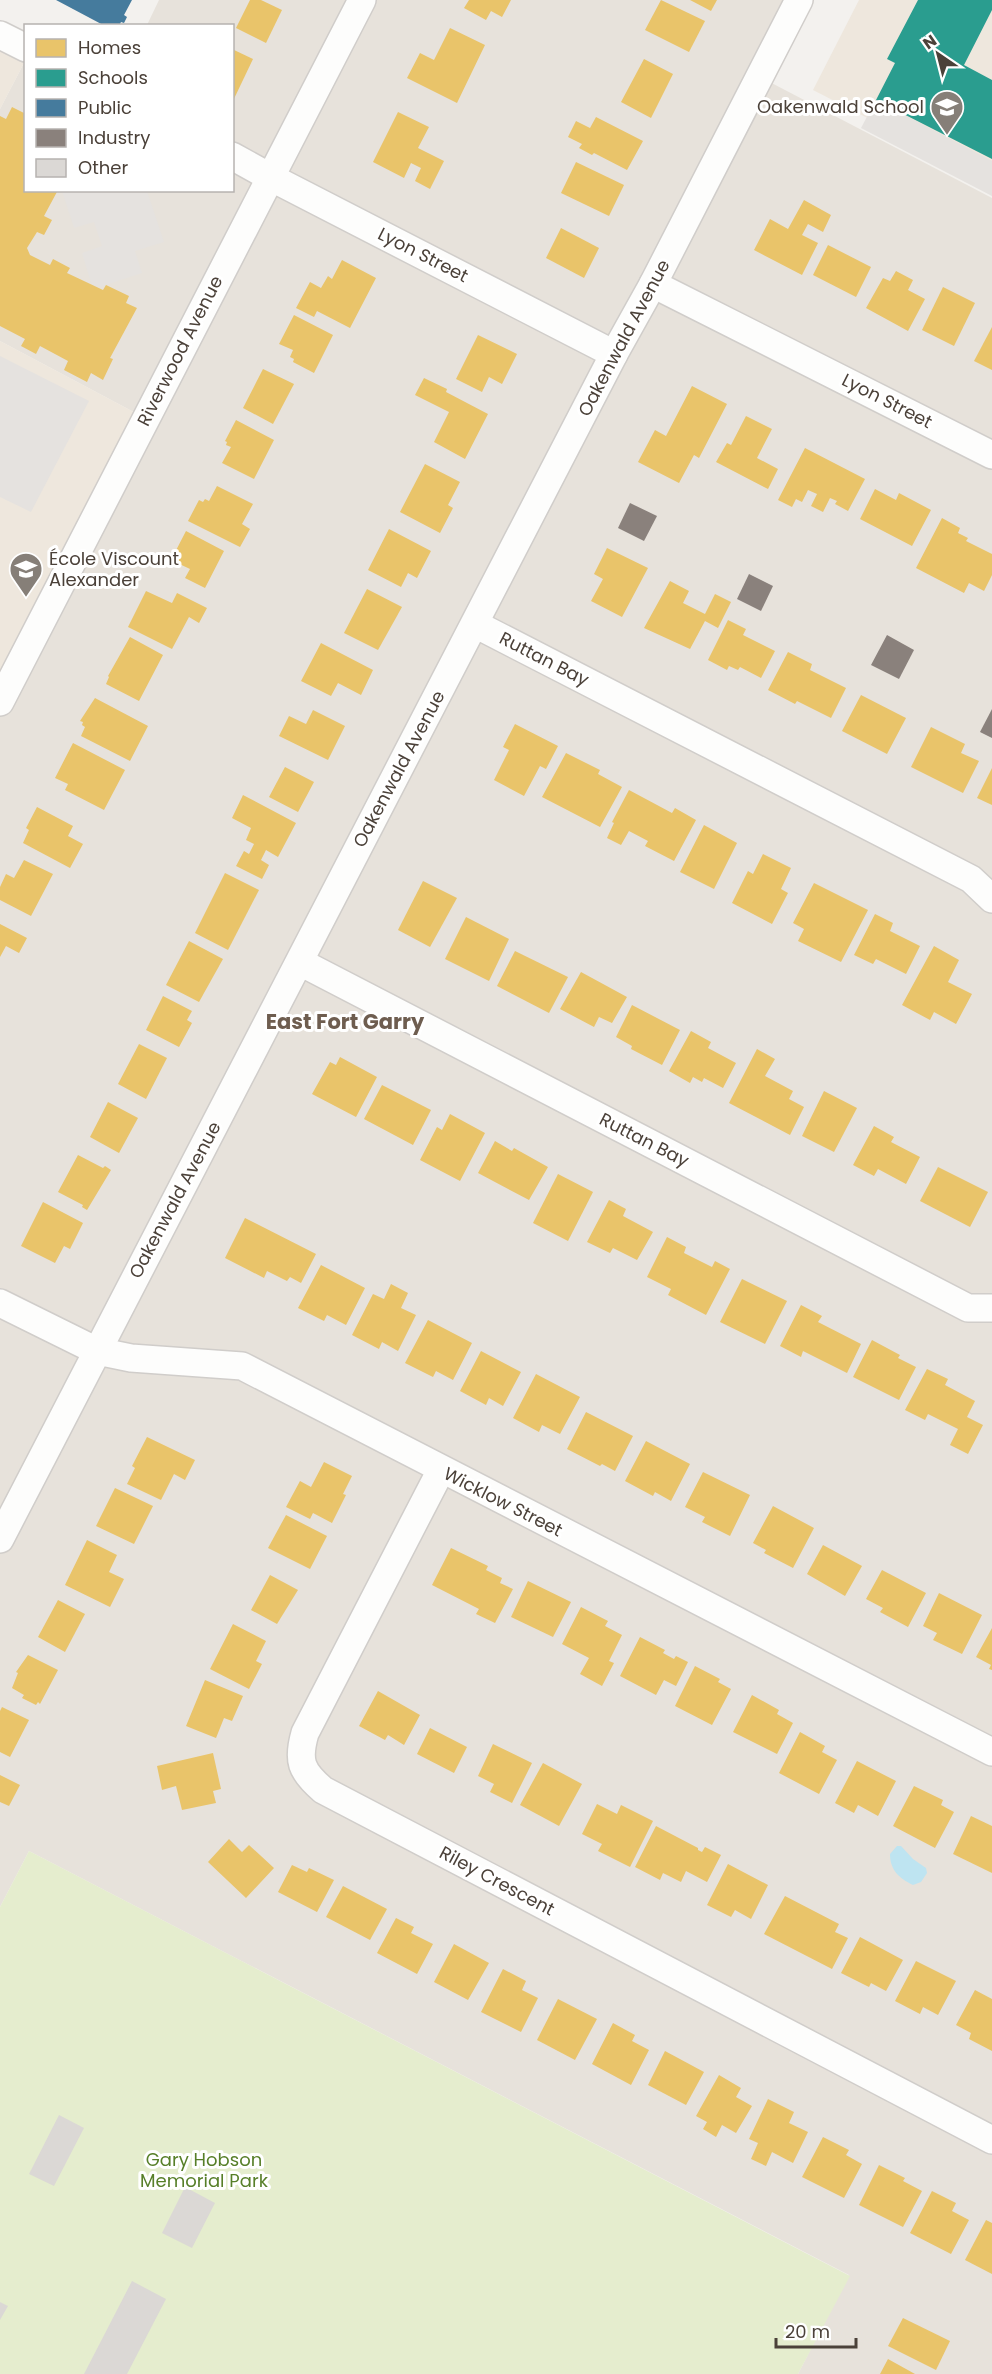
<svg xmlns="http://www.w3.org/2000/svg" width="992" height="2374" font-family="Poppins,sans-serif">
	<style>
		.residential { fill: #e7e2db }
		.education { fill: #eee7dd }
		.green { fill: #e5edce }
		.parking { fill: #e5e2df }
		.water { fill: #bee4f1 }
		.homes { fill: #e9c46a }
		.schools { fill: #2a9d8f }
		.public { fill: #457b9d }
		.industry { fill: #8a817c }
		.building { fill: #dbd8d5 }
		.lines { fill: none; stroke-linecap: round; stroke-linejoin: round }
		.minor-casing { stroke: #d0cdca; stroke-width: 30 }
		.minor { stroke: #fdfdfc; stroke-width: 27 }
		.labels { text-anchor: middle; stroke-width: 6; stroke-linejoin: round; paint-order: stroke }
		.poi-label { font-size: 18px; fill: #4b4139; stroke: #fff; text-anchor: end }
		.street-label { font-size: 18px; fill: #4b4139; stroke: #fff }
		.park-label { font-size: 18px; fill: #577f29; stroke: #fff }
		.quarter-label { font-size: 21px; font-weight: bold; fill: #6e5d4f; stroke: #fff }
	</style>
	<rect width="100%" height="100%" fill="#f3f1ee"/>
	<polygon class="residential" points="159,0 799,0 760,77 992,198 992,2374 798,2374 849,2275 29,1851 0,1907 0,698 145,418 0,341 0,109 25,61 26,190 232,190 232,26 147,25"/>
	<g class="education">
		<polygon points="859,0 992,0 992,182 813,90"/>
		<polygon points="0,35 26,48 25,61 0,109"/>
		<polygon points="0,341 145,418 0,698"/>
	</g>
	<polygon class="green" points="29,1851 850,2276 798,2374 0,2374 0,1907"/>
	<g class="parking">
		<polygon points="876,100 992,161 992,196 861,128"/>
		<polygon points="62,191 147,191 164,242 135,251 142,273 93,289 82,253 102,246 94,222 74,228"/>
		<polygon points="0,356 89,401 31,512 0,497"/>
	</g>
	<path class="water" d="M897 1846H901L913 1859 926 1868 927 1873 921 1882 913 1885C899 1878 890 1870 890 1854Z"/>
	<g class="homes">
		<polygon points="250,0 261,0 282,10 266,43 236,28"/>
		<polygon points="469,0 511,0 502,17 491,11 486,20 464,8"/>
		<polygon points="661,0 705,21 689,52 645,30"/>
		<polygon points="690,0 717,0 711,11"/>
		<polygon points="450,28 485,45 457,103 407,78 420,53 434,60"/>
		<polygon points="232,49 253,59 232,103"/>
		<polygon points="644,59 673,74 651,118 621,102"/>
		<polygon points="12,107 26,114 26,190 58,190 44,216 52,220 44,235 37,232 27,248 30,255 50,265 53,259 70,268 67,273 103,290 106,285 129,296 126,303 137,308 110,358 113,359 103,380 91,373 87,382 64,370 68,361 40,346 36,354 21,346 25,339 0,326 0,116 6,119"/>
		<polygon points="398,112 429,127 418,148 444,161 430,189 415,181 421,168 411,163 404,178 373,162"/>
		<polygon points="596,117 643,141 627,170 594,153 592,155 579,148 582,144 568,137 576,121 590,128"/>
		<polygon points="576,162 624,185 609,216 561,193"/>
		<polygon points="804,200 831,215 823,232 808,224 802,235 818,243 802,275 754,250 770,219 788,229"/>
		<polygon points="561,228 599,248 584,278 546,258"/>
		<polygon points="828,245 871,267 856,297 813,275"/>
		<polygon points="342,260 376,278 350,328 317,311 314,317 296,308 310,282 321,288 328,276 332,279"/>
		<polygon points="896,271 913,280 908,290 925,299 908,331 866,308 883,278 890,281"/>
		<polygon points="943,287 975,303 954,346 922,330"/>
		<polygon points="294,315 333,335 314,373 293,362 294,359 290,357 293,350 279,344"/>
		<polygon points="992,327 992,370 974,361"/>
		<polygon points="478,335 517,354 502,384 489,377 482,392 456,379"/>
		<polygon points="263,369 294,384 273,424 243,408"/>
		<polygon points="424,378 447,389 446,392 488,414 465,459 434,442 449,412 415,395"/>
		<polygon points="692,386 727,404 699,458 694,455 679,483 638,462 655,430 666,436"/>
		<polygon points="746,416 772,429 757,458 778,469 768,489 716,462 727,443 731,445"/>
		<polygon points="236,420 274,440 254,479 222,463 231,447 226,445 227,442 225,441"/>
		<polygon points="805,448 865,479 848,511 835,504 837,501 830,498 823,512 811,506 817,494 808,490 802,502 796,499 792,507 778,500"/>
		<polygon points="425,464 460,482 448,505 453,508 440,533 400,512"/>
		<polygon points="217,486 253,504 242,524 250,529 240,547 188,521 199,500 203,502 205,499 209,501"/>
		<polygon points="875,489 896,500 899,493 931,510 912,546 860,519"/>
		<polygon points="942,518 960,528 958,533 968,538 966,541 992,554 992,575 984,591 969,583 964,593 916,568"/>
		<polygon points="389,529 431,551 417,578 408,573 401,587 368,570"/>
		<polygon points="186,531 224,551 205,588 185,578 190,569 171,560"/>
		<polygon points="607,548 648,568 622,617 591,601 603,579 594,574"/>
		<polygon points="670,581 689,591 683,603 705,614 715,594 731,602 718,628 705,621 690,649 644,628"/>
		<polygon points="367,589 402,607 378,650 344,633"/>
		<polygon points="146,591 172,603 177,593 207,608 199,623 189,617 172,649 128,627"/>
		<polygon points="728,620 746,629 743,635 775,651 761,678 740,667 738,670 729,666 727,670 708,660"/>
		<polygon points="130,637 163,655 139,701 106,684 109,677 108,676"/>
		<polygon points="321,643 373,670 361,695 338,683 331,696 301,681"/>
		<polygon points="788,652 812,664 810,670 846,688 831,718 797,701 795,704 768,690"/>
		<polygon points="861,695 906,718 887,754 842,731"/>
		<polygon points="95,698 148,726 130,761 81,736 85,727 82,725 83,722 80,721"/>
		<polygon points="313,710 345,726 328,760 279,736 289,716 306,724"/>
		<polygon points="515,724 558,746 546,769 540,766 524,796 494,780 509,750 503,747"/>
		<polygon points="931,727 965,744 961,753 979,761 963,793 911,767"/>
		<polygon points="73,743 125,770 104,810 65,790 68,784 55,778"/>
		<polygon points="566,753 600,770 598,774 622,787 600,827 542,797"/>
		<polygon points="285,767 314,782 298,812 269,797"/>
		<polygon points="992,768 992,805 977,798"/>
		<polygon points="629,790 672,813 675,808 696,820 674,861 645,846 648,841 629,831 621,845 607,838 614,823 612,822"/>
		<polygon points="243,795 296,823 278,857 266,850 261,860 269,865 262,879 236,866 244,851 249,854 254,844 246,840 251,828 232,818"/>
		<polygon points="37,807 73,826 68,836 83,844 70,868 23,843 29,830 26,828"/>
		<polygon points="704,825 737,843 714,889 680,872"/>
		<polygon points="763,854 791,868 781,889 788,893 772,924 732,903 748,871 753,874"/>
		<polygon points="24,860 53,874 31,916 0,900 0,887 6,874 14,878"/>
		<polygon points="225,873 259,890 228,950 195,933"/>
		<polygon points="423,881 457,898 430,947 398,930"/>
		<polygon points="814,883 868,910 841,962 798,941 804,929 793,923"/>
		<polygon points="875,914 893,923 890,931 920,946 906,974 876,959 873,964 854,955"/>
		<polygon points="466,917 509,939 489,981 445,959"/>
		<polygon points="0,924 27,938 19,953 6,946 0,957"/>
		<polygon points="189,941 223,959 199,1002 166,985"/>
		<polygon points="934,946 959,960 948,982 972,994 956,1024 934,1012 930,1020 902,1005"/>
		<polygon points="515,951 568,977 549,1013 497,986"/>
		<polygon points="581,972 627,997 612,1023 599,1017 594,1027 560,1009"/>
		<polygon points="163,996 192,1011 187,1020 192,1023 179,1047 146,1030"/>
		<polygon points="632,1005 680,1030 662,1065 631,1049 632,1046 616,1037"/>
		<polygon points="691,1031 711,1042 708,1048 736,1063 723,1088 704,1078 702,1082 693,1077 690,1083 669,1071"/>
		<polygon points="139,1044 167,1058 146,1099 118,1084"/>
		<polygon points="757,1049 775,1059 765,1076 793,1091 789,1099 804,1107 790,1135 729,1103"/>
		<polygon points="340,1057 377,1077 356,1117 312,1094 330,1062 336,1065"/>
		<polygon points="382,1085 431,1110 413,1145 364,1119"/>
		<polygon points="824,1091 857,1108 834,1152 802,1136"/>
		<polygon points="108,1102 138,1118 119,1153 90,1137"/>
		<polygon points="450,1114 485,1133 460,1181 420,1160 437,1127 442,1130"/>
		<polygon points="874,1126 894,1137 891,1142 920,1157 906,1184 878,1169 874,1176 853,1165"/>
		<polygon points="495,1141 512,1151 514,1148 548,1167 529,1200 478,1173"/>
		<polygon points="78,1155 103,1168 105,1166 111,1170 87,1210 82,1207 83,1205 58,1192"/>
		<polygon points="938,1167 988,1192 970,1227 920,1201"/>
		<polygon points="558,1174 593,1192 568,1241 533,1223"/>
		<polygon points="609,1200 626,1209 623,1216 653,1232 637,1260 613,1248 610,1253 587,1242"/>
		<polygon points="43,1202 83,1223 70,1249 64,1246 55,1263 21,1246"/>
		<polygon points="245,1218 316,1254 301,1283 290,1277 287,1281 267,1271 264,1278 225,1258"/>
		<polygon points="667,1237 686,1247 684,1253 712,1267 715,1261 730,1269 706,1315 668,1295 671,1289 647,1277"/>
		<polygon points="321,1265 365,1288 346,1325 327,1315 324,1321 298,1308"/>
		<polygon points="742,1279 787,1301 765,1344 720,1322"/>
		<polygon points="391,1284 408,1293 401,1308 416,1315 398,1351 382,1342 379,1349 352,1335 373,1294 384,1299"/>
		<polygon points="801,1305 822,1316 818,1322 861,1344 847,1373 803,1351 801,1357 780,1346"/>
		<polygon points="428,1320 472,1343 453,1380 436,1371 433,1377 405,1363"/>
		<polygon points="872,1340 900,1355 898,1358 916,1367 899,1400 853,1377"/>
		<polygon points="481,1351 521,1372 503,1406 489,1398 486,1405 460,1391"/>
		<polygon points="927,1369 948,1379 945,1385 975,1401 967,1417 983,1425 968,1454 950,1445 958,1429 928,1414 925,1420 905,1410"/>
		<polygon points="536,1374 580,1397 560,1434 542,1425 539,1432 513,1418"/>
		<polygon points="586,1412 633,1436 615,1471 602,1464 600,1466 567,1449"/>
		<polygon points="147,1437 195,1460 185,1480 174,1474 161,1500 127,1484 135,1468 132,1466"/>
		<polygon points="646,1441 690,1464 671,1501 655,1492 653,1496 625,1481"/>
		<polygon points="324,1462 352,1476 343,1494 346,1495 332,1523 313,1513 310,1519 286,1507 300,1481 311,1487"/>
		<polygon points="703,1472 750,1495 730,1536 702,1522 705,1517 685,1507"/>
		<polygon points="115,1488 153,1506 134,1544 96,1526"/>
		<polygon points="773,1506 814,1528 793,1568 764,1553 766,1550 753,1543"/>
		<polygon points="286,1515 327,1536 310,1569 268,1548"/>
		<polygon points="87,1540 117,1555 109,1572 124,1579 110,1607 65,1585"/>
		<polygon points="823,1545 862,1566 845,1596 807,1574"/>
		<polygon points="451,1548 488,1566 486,1570 502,1578 500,1583 513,1589 495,1623 476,1614 479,1609 432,1585"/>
		<polygon points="882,1570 926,1593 908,1627 880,1612 883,1608 866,1599"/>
		<polygon points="270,1575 298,1590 277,1624 251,1610"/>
		<polygon points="528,1581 571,1602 553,1637 511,1617"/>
		<polygon points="939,1593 982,1615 962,1654 933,1640 937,1633 923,1626"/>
		<polygon points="58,1600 85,1614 65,1652 38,1637"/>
		<polygon points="581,1607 608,1621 605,1626 622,1635 609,1661 614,1663 602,1686 580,1674 589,1658 562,1644"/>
		<polygon points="233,1624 266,1641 256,1661 262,1664 249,1689 210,1669"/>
		<polygon points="992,1628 992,1670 989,1669 991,1665 976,1657"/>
		<polygon points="640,1637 665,1650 663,1653 674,1659 676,1656 688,1662 676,1686 664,1680 656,1695 620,1676"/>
		<polygon points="28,1655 58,1670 40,1704 38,1702 36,1705 22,1698 24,1695 12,1688 18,1673 16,1672"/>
		<polygon points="695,1666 720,1679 718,1682 731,1689 712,1725 675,1706"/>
		<polygon points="205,1680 243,1696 232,1721 224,1718 216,1738 186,1726"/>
		<polygon points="378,1691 420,1715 404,1745 388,1735 385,1740 359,1726"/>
		<polygon points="752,1695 779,1710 777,1714 793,1723 777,1754 733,1732"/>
		<polygon points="2,1707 29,1720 10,1757 0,1752 0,1711"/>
		<polygon points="430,1728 467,1747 454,1773 417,1754"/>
		<polygon points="800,1732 825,1746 822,1752 837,1760 819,1794 779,1773"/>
		<polygon points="493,1744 532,1763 512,1803 490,1792 494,1784 478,1776"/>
		<polygon points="213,1753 221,1789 213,1791 216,1803 182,1810 176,1786 162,1790 157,1766"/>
		<polygon points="857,1761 896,1781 878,1816 858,1805 854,1813 835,1803"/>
		<polygon points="543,1763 582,1784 559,1826 520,1805"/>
		<polygon points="0,1775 20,1785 9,1806 0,1802"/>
		<polygon points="914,1786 943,1800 941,1805 954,1812 935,1848 893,1826"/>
		<polygon points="597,1804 617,1814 621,1805 653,1821 630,1867 598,1851 602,1844 582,1834"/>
		<polygon points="971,1816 992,1826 992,1873 953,1854"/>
		<polygon points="656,1826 698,1848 698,1850 702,1852 705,1847 721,1855 707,1882 686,1871 681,1882 663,1873 660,1880 635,1867"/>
		<polygon points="229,1839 242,1852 249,1845 274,1868 246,1898 208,1862"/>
		<polygon points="728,1864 768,1885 751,1919 735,1910 731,1917 707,1905"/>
		<polygon points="292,1865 307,1872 309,1868 334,1880 317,1912 278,1892"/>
		<polygon points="343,1886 387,1909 370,1940 326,1917"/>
		<polygon points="785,1896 839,1924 835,1932 848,1938 832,1969 764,1934"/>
		<polygon points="396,1918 414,1927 411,1933 433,1944 417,1974 377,1953"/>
		<polygon points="860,1937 903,1960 886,1991 871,1983 869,1987 841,1973"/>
		<polygon points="454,1944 489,1963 468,2000 434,1982"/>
		<polygon points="916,1961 956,1981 938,2015 923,2007 920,2014 895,2001"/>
		<polygon points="503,1969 526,1981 522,1990 538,1998 521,2032 481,2012"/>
		<polygon points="975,1990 992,1999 992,2051 969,2039 971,2033 956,2025"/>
		<polygon points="558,1999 597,2019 575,2060 537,2040"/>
		<polygon points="613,2023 635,2035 632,2041 649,2050 631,2085 592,2064"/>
		<polygon points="665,2051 704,2072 686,2105 648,2085"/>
		<polygon points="719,2075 741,2088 736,2097 752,2106 736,2133 722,2125 716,2137 703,2129 707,2122 696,2116"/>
		<polygon points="768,2099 794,2112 789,2123 808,2132 793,2163 772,2152 766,2166 751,2159 758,2143 749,2139"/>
		<polygon points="823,2137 849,2150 846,2155 862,2164 844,2198 802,2177"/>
		<polygon points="879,2165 905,2178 903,2181 922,2191 903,2227 859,2205"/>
		<polygon points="932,2191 956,2203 952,2211 969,2220 951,2254 910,2233"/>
		<polygon points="986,2220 992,2223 992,2274 965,2260"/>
		<polygon points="903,2318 950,2341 936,2370 888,2346"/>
		<polygon points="888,2359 915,2374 880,2374"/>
	</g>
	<polygon class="schools" points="918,0 992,0 992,10 964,65 992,80 992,159 876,100 895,63 887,59"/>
	<polygon class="public" points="56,0 132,0 124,15 127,17 124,23 121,22 119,26 105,26"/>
	<g class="industry">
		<polygon points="630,503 657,516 644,541 618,528"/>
		<polygon points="749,574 773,586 761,611 737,599"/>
		<polygon points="887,635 914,650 899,679 871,665"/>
		<polygon points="992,709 992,738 980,732"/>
	</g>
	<g class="building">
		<polygon points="59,2115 84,2128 54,2186 29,2174"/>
		<polygon points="185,2187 215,2203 192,2248 162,2233"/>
		<polygon points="132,2281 166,2299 127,2374 84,2374"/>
		<polygon points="0,2302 8,2306 0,2320"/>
	</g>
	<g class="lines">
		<g class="minor-casing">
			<g id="minor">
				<polyline points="0,35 26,48"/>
				<polyline points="232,156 270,177 614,354"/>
				<polyline points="653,284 992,455"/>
				<polyline points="475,624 971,879 992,899"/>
				<polyline points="0,702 362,0"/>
				<polyline points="300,962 968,1308 992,1308"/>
				<polyline points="0,1303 97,1351 131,1358 242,1366 992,1752"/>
				<path d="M441 1470 305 1733C297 1761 301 1771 323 1790L992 2140"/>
				<polyline points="0,1539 614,354 653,284 799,0"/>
			</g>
		</g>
		<use href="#minor" class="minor"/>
	</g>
	<defs>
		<g id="school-pin" transform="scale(1.725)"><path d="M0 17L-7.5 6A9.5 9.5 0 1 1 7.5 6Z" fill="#867f78" stroke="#fff"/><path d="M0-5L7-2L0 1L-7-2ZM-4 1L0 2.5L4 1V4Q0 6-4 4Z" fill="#fff"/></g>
	</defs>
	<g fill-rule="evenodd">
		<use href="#school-pin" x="947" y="107"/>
		<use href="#school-pin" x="26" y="569"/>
	</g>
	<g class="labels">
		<g class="poi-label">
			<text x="924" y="113">Oakenwald School</text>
			<text x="49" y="565" text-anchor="start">École Viscount<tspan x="49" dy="21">Alexander</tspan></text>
		</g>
		<g class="street-label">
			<text transform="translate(423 255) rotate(27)" y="6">Lyon Street</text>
			<text transform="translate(624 338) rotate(-62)" y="6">Oakenwald Avenue</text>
			<text transform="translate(180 351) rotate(-63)" y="6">Riverwood Avenue</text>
			<text transform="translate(887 401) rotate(27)" y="6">Lyon Street</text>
			<text transform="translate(544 659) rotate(27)" y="6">Ruttan Bay</text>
			<text transform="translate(399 769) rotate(-62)" y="6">Oakenwald Avenue</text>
			<text transform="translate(644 1140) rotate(27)" y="6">Ruttan Bay</text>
			<text transform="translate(175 1200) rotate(-62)" y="6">Oakenwald Avenue</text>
			<text transform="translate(503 1502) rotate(27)" y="6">Wicklow Street</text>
			<text transform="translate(497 1881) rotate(28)" y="6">Riley Crescent</text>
		</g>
		<g class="park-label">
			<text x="204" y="2166">Gary Hobson<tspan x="204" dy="21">Memorial Park</tspan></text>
		</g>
		<g class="quarter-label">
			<text x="345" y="1029">East Fort Garry</text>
		</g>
	</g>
	<rect x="24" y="24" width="210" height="168" fill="#ffffff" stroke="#b7b3b0" stroke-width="1.5"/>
	<rect x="36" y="39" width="30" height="18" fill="#e9c46a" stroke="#b7b3b0" stroke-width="1.5"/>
	<text x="78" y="54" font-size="18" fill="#4b4139">Homes</text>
	<rect x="36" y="69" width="30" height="18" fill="#2a9d8f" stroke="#b7b3b0" stroke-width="1.5"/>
	<text x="78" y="84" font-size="18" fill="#4b4139">Schools</text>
	<rect x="36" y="99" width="30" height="18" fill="#457b9d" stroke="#b7b3b0" stroke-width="1.5"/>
	<text x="78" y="114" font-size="18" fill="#4b4139">Public</text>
	<rect x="36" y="129" width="30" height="18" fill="#8a817c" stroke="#b7b3b0" stroke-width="1.5"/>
	<text x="78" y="144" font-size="18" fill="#4b4139">Industry</text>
	<rect x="36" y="159" width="30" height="18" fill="#dbd8d5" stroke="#b7b3b0" stroke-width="1.5"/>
	<text x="78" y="174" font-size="18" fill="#4b4139">Other</text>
	<g transform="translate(938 54) rotate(325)" stroke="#ffffff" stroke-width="4.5" paint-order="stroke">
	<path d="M0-4.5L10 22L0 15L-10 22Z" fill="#4b4139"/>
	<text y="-9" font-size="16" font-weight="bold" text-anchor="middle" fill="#4b4139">N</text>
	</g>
	<path d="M776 2338v9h80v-9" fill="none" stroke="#4b4139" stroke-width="3"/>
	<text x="785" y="2338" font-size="18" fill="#4b4139" stroke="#ffffff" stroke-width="4.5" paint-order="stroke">20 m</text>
</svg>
